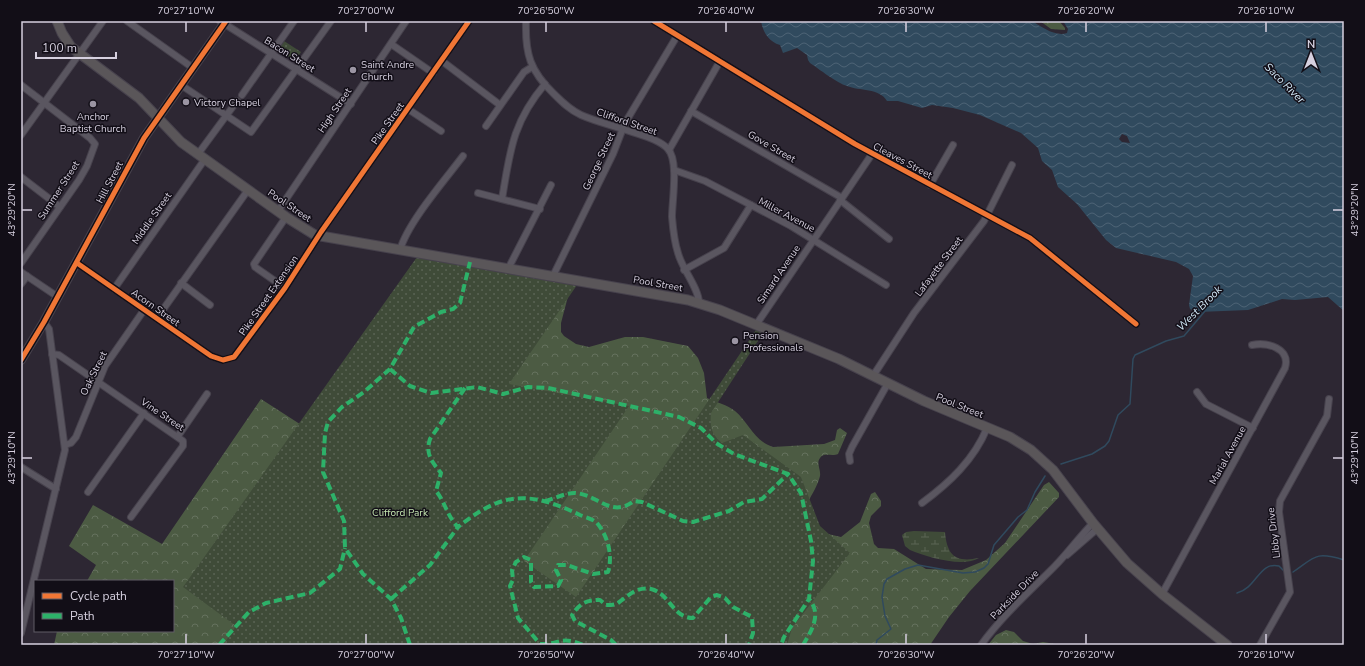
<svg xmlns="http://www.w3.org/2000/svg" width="1365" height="666" font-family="'Nunito Sans',sans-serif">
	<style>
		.forest { fill: url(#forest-crowns) }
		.wetland { fill: url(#wetland-marsh) }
		.park { fill: url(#park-dots) }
		.water { fill: url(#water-waves); fill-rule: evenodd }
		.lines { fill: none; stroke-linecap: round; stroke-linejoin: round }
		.stream { stroke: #304a5e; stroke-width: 1.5 }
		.minor-casing { stroke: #47424d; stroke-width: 8 }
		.tertiary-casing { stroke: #47424d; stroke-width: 10 }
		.secondary-casing { stroke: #47424d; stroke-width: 11 }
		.minor { stroke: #5a5660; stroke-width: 6 }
		.tertiary { stroke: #5a5660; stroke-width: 8 }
		.secondary { stroke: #5a5659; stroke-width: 9 }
		.quiet { stroke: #2db169; stroke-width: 4; stroke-dasharray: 8 4; stroke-linecap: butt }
		.cycleway-casing { stroke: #120e17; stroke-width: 8 }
		.cycleway { stroke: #f07635; stroke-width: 5 }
		.ticks { fill: none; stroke: #d6d0df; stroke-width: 1.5 }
		.poi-dot { fill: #9b95a3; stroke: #120e17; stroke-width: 1.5 }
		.labels { text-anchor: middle; stroke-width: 3; stroke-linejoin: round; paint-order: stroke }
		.street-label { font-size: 10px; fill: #d6d0df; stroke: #120e17 }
		.poi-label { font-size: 10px; fill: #d6d0df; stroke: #120e17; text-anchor: start }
		.park-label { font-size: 10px; fill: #c5e6b1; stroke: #120e17 }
		.water-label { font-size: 11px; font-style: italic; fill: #d1e8f7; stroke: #120e17 }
		.neatline { fill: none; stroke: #d6d0df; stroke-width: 1.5 }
		.ticks-label { font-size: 10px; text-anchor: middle; fill: #d6d0df }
	</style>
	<defs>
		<pattern id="forest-crowns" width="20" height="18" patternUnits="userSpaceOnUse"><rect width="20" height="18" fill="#4c5b43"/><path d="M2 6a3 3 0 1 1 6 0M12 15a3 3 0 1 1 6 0" fill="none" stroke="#65725e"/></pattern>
		<pattern id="wetland-marsh" width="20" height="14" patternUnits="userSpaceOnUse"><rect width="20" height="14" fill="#3f4b38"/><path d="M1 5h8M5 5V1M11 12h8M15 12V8" fill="none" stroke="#5a6454"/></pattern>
		<pattern id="park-dots" width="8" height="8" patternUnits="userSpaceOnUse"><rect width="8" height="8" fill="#3f4b38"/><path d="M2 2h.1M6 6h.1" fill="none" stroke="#5a6454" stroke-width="1.8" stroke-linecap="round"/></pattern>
		<pattern id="water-waves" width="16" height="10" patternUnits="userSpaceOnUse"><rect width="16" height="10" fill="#304a5e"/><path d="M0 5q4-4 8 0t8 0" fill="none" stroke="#4d6375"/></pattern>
	</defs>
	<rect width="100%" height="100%" fill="#2d2733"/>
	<g class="forest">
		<polygon points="1040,21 1059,21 1065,28 1065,30 1051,29"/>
		<path d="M571 285 561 323V332L564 336 576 344 589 347 625 337H643L688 346 698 358 704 373 707 398C715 402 728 405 735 411 749 423 754 441 773 447L824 444 835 440 837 430 840 428 847 433 838 454C832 457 824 452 820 458 816 463 821 470 820 476 818 485 812 494 808 502L819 532 841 537 860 522 871 494 875 492 881 501V506L871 516 869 523 874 544 878 548 894 549 926 569 962 570 986 560 1005 543 1044 485 1049 482 1059 493V497L970 591 949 617 930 645H54L57 631H173V581H87L96 565 69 546 93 505 162 544 261 399 306 428Z"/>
		<polygon points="1006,630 1014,632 1023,641 1033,644 1043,642 1061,645 988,645 996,635"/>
	</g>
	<path class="wetland" d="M914 531 945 532C947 555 955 563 979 558 963 568 927 557 910 550L905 546 902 535 906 532Z"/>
	<g class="park">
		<polygon points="284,41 301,52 295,61 278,50"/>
		<path d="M417 257 577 285 509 384 629 406 524 561 576 597 756 330 763 333 711 413C710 427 711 434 722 443L743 435 801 477 820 526 850 553 792 628 787 645H223L236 626 183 587Z"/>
	</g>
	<path class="water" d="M761 21H1032C1042 27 1055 37 1067 33L1068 29 1063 21H1344V311L1328 297 1295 300 1282 299 1248 310 1198 312 1190 309 1189 305 1193 276 1189 269 1176 262 1116 248 1106 240 1077 204 1058 187 1052 170 1042 161 1038 148 1021 133 980 115 953 108 932 105 922 108 898 101H887C880 88 859 91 847 86 837 83 819 69 810 63L808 60 807 55 797 48 783 53 780 45C768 41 763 32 761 21ZM1122 134 1127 136 1130 143 1122 142 1119 139Z"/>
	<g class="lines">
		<g class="stream">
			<polyline points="1061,464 1092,454 1105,446 1109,441 1118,415 1130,404 1133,359 1135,355 1166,341 1184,336 1205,311"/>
			<path d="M1293 572C1315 557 1315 551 1344 560"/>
			<path d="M1237 593C1257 588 1259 561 1279 566L1284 571"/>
			<polyline points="876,645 877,640 891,629 885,616 882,597 884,584 887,579 905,569 918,565 963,573 975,572 984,568 988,564 994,545 1018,517 1027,510 1035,492 1045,476"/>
		</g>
		<g class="minor-casing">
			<g id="minor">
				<polyline points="127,21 193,68"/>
				<polyline points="220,21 351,104"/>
				<path d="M526 21C525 54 530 71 554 94 562 102 570 110 581 115 597 122 615 126 632 132 644 136 660 140 668 149 679 161 672 201 672 217 673 229 674 241 678 253 682 269 699 288 699 303"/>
				<polyline points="654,21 855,144 1030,238 1136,324"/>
				<polyline points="391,44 433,73"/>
				<polyline points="442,61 500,105"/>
				<polyline points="21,85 90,138 95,144 87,166 79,180 21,263"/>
				<polyline points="181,85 251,132 331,21"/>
				<polyline points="242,95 294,21"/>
				<polyline points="408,109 441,131"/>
				<polyline points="691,111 842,198"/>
				<polyline points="486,126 524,72 532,67"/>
				<polyline points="21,135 103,21"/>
				<polyline points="669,150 720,61"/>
				<polyline points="198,154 237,101"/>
				<polyline points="674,170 705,181 791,226 886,285"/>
				<polyline points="21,177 60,207"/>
				<polyline points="930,185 953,145"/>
				<polyline points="478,193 540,209"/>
				<path d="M502 199C510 152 512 123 545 84"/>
				<polyline points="840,200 889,239"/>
				<polyline points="278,211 406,21"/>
				<path d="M400 250C408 222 445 180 463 156"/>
				<polyline points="77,263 211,356 223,360 234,357 285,288 321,232 469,21"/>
				<polyline points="508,269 551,185"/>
				<polyline points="684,270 724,248 751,205"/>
				<polyline points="21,272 58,297"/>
				<polyline points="553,276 613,154 625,123 677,36"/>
				<polyline points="181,283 210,305"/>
				<polyline points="21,284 27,276"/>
				<polyline points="285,288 255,267 254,264 286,217"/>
				<polyline points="114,289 205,159"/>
				<polyline points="157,318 248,190"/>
				<polyline points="756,325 872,154"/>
				<polyline points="52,354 59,355 183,441 183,446 131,517"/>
				<polyline points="873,376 914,313 984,221 1012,165"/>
				<polyline points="1197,392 1206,404 1253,428"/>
				<polyline points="178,436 207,394"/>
				<polyline points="65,445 71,443 76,437 105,366 144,310"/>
				<polyline points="850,461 849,454 852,447 888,383"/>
				<polyline points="21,467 56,489"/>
				<polyline points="88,492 144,413"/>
				<path d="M922 503C949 483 974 460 987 428"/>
				<polyline points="1067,555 1097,529"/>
				<path d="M1162 594 1285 368C1291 348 1267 342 1252 345"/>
				<polyline points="21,633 65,450 49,329 44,322"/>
				<path d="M981 645C1002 616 1029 592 1054 567 1068 553 1079 537 1093 523"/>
				<polyline points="1260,645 1290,592 1279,512 1280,501 1327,416 1329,399"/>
			</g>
		</g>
		<g class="tertiary-casing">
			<polyline id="tertiary" points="21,360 44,322 144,138 226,21"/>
		</g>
		<g class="secondary-casing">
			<polyline id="secondary" points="57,21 62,33 71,47 139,98 181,142 286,217 315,235 688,300 720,310 839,359 924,401 1010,437 1031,450 1053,470 1093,523 1127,563 1162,594 1227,645"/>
		</g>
		<use href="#minor" class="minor"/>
		<use href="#tertiary" class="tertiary"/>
		<use href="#secondary" class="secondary"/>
		<g class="quiet">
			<polyline points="390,369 410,386 431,393 477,387 503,394 528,387 548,388 679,417 701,428 716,443 734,454 788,474 801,493 811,541 813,561 809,599 784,637 781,645"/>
			<path d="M465 388 430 439C425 454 432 462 441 473L436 491C445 502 447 516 458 527 472 516 486 506 503 501 530 493 557 504 580 515 585 517 593 519 597 523 608 536 613 556 608 572L593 574 567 565H558L556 570 561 580 558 586 534 587 531 582V560L524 557 516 562 512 570 513 580 510 586 518 618 540 644C559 645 560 635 583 645"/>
			<path d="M545 501C554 499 567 492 576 493 600 496 611 518 634 501L642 502 683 521 693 522 729 511 744 502 762 499 788 474"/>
			<polyline points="391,599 430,565 458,527"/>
			<polyline points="219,645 249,612 266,603 310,593 340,569 345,548"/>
			<polyline points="410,645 401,618 391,599 363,574 345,548 344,521 323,472 325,433 328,422 342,407 364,392 390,369 414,327 441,312 453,309 460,303 470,262"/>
			<path d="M616 645 611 640 575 621 572 615C580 603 586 600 600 600L606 605C610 605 615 605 618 603 628 596 637 586 651 589 669 593 673 618 693 618L711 597 717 595 725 598 733 607 752 617 753 633 749 645"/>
			<path d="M803 645C812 630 822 614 809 599"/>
		</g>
		<g class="cycleway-casing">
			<g id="cycleway">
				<polyline points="654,21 855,144 1030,238 1136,324"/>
				<polyline points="77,263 211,356 223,360 234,357 285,288 321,232 469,21"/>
				<polyline points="21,360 44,322 144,138 226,21"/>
			</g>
		</g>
		<use href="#cycleway" class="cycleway"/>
	</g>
	<path class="ticks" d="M186 22V32M366 22V32M546 22V32M726 22V32M906 22V32M1086 22V32M1266 22V32M22 210H32M1333 210H1343M22 458H32M1333 458H1343M186 634V644M366 634V644M546 634V644M726 634V644M906 634V644M1086 634V644M1266 634V644"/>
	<g class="poi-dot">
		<circle cx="353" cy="70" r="4"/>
		<circle cx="186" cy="102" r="4"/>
		<circle cx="93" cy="104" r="4"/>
		<circle cx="735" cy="341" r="4"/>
	</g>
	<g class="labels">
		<g class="street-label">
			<text transform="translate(290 54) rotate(32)" y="4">Bacon Street</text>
			<text transform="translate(334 110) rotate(-56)" y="4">High Street</text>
			<text transform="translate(627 121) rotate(19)" y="4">Clifford Street</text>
			<text transform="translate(387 123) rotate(-55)" y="4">Pike Street</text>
			<text transform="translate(772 146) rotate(30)" y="4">Gove Street</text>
			<text transform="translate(903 160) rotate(28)" y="4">Cleaves Street</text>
			<text transform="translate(598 161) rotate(-65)" y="4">George Street</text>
			<text transform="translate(109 182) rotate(-62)" y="4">Hill Street</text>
			<text transform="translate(58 190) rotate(-57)" y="4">Summer Street</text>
			<text transform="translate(290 205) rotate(34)" y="4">Pool Street</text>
			<text transform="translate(787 214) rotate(28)" y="4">Miller Avenue</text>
			<text transform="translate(151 218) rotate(-55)" y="4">Middle Street</text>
			<text transform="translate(938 266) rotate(-53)" y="4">Lafayette Street</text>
			<text transform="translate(778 274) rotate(-56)" y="4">Simard Avenue</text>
			<text transform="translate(658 283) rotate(10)" y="4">Pool Street</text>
			<text transform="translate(268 295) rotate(-55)" y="4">Pike Street Extension</text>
			<text transform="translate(156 307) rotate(35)" y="4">Acorn Street</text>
			<text transform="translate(93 373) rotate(-64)" y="4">Oak Street</text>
			<text transform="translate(960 405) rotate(22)" y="4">Pool Street</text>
			<text transform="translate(163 414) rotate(34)" y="4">Vine Street</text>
			<text transform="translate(1227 455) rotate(-61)" y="4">Marial Avenue</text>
			<text transform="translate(1273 533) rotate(-97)" y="4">Libby Drive</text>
			<text transform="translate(1014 594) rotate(-46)" y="4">Parkside Drive</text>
		</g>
		<g class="poi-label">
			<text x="361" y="68">Saint Andre<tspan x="361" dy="12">Church</tspan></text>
			<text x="194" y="106">Victory Chapel</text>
			<text x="93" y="120" text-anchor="middle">Anchor<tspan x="93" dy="12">Baptist Church</tspan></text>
			<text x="743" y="339">Pension<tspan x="743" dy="12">Professionals</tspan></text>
		</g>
		<g class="park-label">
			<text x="400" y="516">Clifford Park</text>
		</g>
		<g class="water-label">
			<text transform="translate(1285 83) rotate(45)" y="4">Saco River</text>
			<text transform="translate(1199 308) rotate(-45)" y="4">West Brook</text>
		</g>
	</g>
	<rect width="1365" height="666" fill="none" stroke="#120e17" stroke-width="44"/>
	<rect x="34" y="580" width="140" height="52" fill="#120e17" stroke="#605c67"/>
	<rect x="42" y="593" width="20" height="6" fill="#f07635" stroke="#605c67"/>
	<text x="70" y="600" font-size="12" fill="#d6d0df">Cycle path</text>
	<rect x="42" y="613" width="20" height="6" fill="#2db169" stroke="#605c67"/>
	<text x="70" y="620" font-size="12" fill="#d6d0df">Path</text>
	<g transform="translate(1311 54)" stroke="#120e17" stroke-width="3" paint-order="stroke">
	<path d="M0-3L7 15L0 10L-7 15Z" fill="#d6d0df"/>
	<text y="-6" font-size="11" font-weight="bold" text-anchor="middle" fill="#d6d0df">N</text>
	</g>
	<path d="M36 52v6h80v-6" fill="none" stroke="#d6d0df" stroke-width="2"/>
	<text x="42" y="52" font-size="12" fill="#d6d0df" stroke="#120e17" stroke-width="3" paint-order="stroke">100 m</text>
	<rect x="22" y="22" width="1321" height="622" class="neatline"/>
	<g class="ticks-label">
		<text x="186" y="14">70°27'10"W</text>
		<text x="366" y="14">70°27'00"W</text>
		<text x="546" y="14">70°26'50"W</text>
		<text x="726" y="14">70°26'40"W</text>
		<text x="906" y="14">70°26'30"W</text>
		<text x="1086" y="14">70°26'20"W</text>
		<text x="1266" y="14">70°26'10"W</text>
		<text transform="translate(11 210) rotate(-90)" y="4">43°29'20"N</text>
		<text transform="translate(1354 210) rotate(-90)" y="4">43°29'20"N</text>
		<text transform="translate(11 458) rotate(-90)" y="4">43°29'10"N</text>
		<text transform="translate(1354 458) rotate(-90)" y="4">43°29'10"N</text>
		<text x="186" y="658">70°27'10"W</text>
		<text x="366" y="658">70°27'00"W</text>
		<text x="546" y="658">70°26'50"W</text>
		<text x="726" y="658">70°26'40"W</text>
		<text x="906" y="658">70°26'30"W</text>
		<text x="1086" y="658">70°26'20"W</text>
		<text x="1266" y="658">70°26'10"W</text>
	</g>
</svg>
